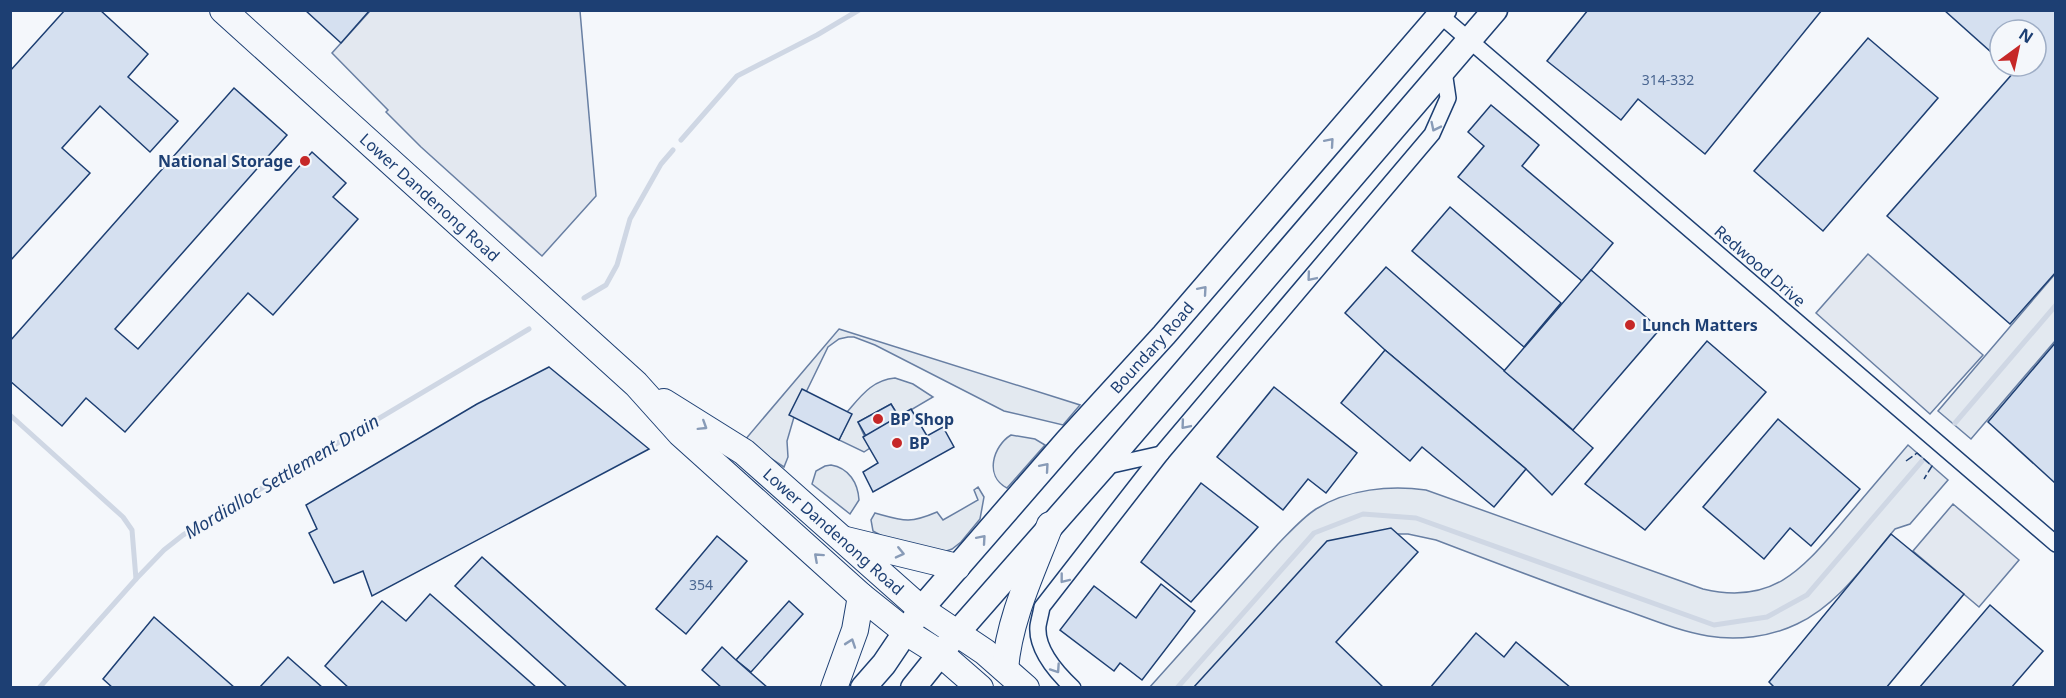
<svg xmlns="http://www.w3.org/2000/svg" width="2066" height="698" font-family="'Noto Sans',sans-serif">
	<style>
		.green { fill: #e3e9f0; stroke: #687fa3; stroke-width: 1.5 }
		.parking { fill: #e3e8f0; stroke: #687fa3; stroke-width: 1.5 }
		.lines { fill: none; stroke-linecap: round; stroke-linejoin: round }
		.stream { stroke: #cfd7e4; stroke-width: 5 }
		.building { fill: #d5e0f0; stroke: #1d3f73; stroke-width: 1.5 }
		.minor-casing { stroke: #1d3f73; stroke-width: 18 }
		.primary-casing { stroke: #1d3f73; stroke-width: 27 }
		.trunk-casing { stroke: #1d3f73; stroke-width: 28 }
		.minor { stroke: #f4f7fb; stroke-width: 15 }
		.primary { stroke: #f4f7fb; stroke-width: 24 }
		.trunk { stroke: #f4f7fb; stroke-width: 26 }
		.fence { stroke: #1d3f73; stroke-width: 1.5; stroke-dasharray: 8 3; stroke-linecap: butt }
		.oneway { stroke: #889bb7 }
		.poi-dot { fill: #c62828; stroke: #f4f7fb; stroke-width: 2 }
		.labels { text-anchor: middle; stroke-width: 4.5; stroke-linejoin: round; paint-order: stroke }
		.number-label { font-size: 14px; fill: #4b6792 }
		.poi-label { font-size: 16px; font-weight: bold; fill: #1d3f73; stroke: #f4f7fb; text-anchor: start }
		.street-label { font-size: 16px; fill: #1d3f73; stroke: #f4f7fb }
		.water-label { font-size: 18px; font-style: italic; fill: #1d3f73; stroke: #f4f7fb }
	</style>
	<rect width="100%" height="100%" fill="#f4f7fb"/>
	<g class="green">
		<polygon points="2055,274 2055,341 1971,439 1938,411"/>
		<polygon points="839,329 1080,405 1063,425 1004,411 875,345 854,337 848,337 839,339 828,347 794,417 787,441 788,457 784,467 744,441"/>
		<path d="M895 378 913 384 933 397 899 417 891 404 858 422 870 448 864 452 839 440 851 414 847 412C861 396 872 380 895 378Z"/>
		<path d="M1011 435 1035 439 1045 445 1007 488C984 476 993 446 1011 435Z"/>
		<path d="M1908 445 1948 480 1910 524 1895 529C1866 563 1838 605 1797 624 1770 637 1737 641 1708 636 1677 631 1646 617 1616 607 1556 586 1496 563 1436 540L1408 534H1381L1210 687 1149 688 1278 544C1290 532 1302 518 1316 509 1348 489 1390 485 1426 490L1703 589C1774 606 1803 568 1845 519 1866 494 1887 470 1908 445Z"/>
		<path d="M831 465C849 468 858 483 859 500L850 514 812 484 816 471 825 466Z"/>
		<path d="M978 487 984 497 980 519 961 542 952 549 941 553 882 536 873 531 871 520 875 513C904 521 909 524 937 512L943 520 978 500 974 490Z"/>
	</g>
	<g class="parking">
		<polygon points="370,11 580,11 596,196 542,256 421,147 386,112 388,110 332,53"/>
		<polygon points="1868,254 1983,355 1930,414 1816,313"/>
		<polygon points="1953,504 2019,560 1979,607 1913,551"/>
	</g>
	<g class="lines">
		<g class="stream">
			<polyline points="681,140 737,76 817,35 859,10"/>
			<polyline points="584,298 606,285 617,265 630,219 661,164 673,150"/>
			<polyline points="10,415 123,517 132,530 136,579"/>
			<polyline points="1955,423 2056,305"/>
			<polyline points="39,688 136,579 164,550 183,535 529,329"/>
			<polyline points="1177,688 1314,533 1363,514 1416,518 1714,625 1767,617 1807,595 1922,461"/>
		</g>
	</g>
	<g class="building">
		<polygon points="65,10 100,10 148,54 128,77 178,121 150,152 100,106 62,148 90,173 10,261 10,71"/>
		<polygon points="305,10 370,10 341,43"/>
		<polygon points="1588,10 1822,10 1705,154 1638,99 1621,120 1547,61"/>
		<polygon points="1944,10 2056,10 2056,272 2010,324 1887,216 2014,72 2007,66 2036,66 2036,30 2000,30 2000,60"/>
		<polygon points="1868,38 1938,98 1823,231 1754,171"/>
		<polygon points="234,88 287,135 115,329 138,349 312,152 346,183 333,197 358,219 273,315 248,293 125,432 86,398 62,426 10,381 10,341"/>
		<polygon points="1491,105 1539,145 1522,166 1613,243 1582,281 1458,177 1484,146 1468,132"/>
		<polygon points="1450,207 1561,303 1524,347 1412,251"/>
		<polygon points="1386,267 1593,448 1552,495 1526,469 1385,350 1345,313"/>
		<polygon points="1591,270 1660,329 1573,430 1504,371"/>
		<polygon points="1707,341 1766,392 1645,530 1585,484"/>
		<polygon points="2056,342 2056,483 2055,483 1988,422"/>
		<polygon points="1385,350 1526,469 1494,507 1422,447 1410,461 1341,403"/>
		<polygon points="549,367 649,449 372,596 363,571 334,583 309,533 317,529 306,505 477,404"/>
		<polygon points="1274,387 1357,453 1326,493 1308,479 1283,510 1217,457"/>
		<polygon points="802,389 852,414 839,440 789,415"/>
		<polygon points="891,404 899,417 866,436 858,422"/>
		<polygon points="911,409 927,436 943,427 954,447 873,492 863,472 878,463 863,437"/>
		<polygon points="1778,419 1860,489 1811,546 1790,528 1764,559 1703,507"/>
		<polygon points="1201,483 1258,527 1191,602 1141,562"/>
		<polygon points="1391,528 1418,552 1336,642 1384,688 1193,688 1327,541"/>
		<polygon points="1891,534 1964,594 1886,688 1775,688 1769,682"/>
		<polygon points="717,536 747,561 686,634 656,609"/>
		<polygon points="482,557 628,688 568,688 455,586"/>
		<polygon points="1161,584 1195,611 1142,680 1120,663 1114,671 1060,630 1094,586 1136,618"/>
		<polygon points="430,594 537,688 349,688 325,666 382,601 406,621"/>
		<polygon points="789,601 803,614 751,672 736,660"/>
		<polygon points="1990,605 2043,651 2011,688 1919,688"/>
		<polygon points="154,617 235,688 113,688 103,679"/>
		<polygon points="1476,633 1504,657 1516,642 1571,688 1430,688"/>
		<polygon points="722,647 736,660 768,688 722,688 702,670"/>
		<polygon points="288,657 323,688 259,688"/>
	</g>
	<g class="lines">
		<g class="minor-casing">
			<g id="minor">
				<polyline points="1440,15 2056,544"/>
				<polyline points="1103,467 1161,454"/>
				<path d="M1073 688C1057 673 1036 649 1038 626 1039 620 1041 613 1042 607L1161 454 1432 134 1448 98 1444 71"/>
			</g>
		</g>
		<g class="primary-casing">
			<g id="primary">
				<path id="s1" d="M863 688 884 664 921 609 1067 441 1164 335 1444 10"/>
				<polyline points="913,688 957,633 1103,467 1495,10"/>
			</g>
		</g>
		<g class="trunk-casing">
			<g id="trunk">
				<path id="s2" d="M223 10 636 384 680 433 861 596 906 632 941 654 980 688"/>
				<path id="s3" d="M664 402 744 452 921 609 985 652 1026 688"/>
				<polyline points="846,540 957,567"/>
				<path d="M1005 669C1009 619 1032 572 1050 525"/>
				<polyline points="834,688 855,630 861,596"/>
			</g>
		</g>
		<use href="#minor" class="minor"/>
		<use href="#primary" class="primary"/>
		<use href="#trunk" class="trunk"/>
		<polyline class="fence" points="1906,461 1917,453 1932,466 1924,479"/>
	</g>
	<defs><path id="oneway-chevron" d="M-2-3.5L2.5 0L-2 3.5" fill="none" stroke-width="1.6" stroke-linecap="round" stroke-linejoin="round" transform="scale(1.5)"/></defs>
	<g class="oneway">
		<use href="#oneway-chevron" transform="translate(1435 127) rotate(116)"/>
		<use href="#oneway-chevron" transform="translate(1330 142) rotate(-49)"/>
		<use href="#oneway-chevron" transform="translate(1311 277) rotate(130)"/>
		<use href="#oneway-chevron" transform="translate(1203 290) rotate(-49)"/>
		<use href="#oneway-chevron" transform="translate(1185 425) rotate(130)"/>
		<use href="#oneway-chevron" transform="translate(703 426) rotate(32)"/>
		<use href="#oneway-chevron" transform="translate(1045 467) rotate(-49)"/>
		<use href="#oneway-chevron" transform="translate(982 539) rotate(-49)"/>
		<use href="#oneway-chevron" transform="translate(900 553) rotate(13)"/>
		<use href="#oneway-chevron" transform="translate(818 557) rotate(-138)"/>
		<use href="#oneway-chevron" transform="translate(1064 579) rotate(128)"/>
		<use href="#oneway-chevron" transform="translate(851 643) rotate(-71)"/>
		<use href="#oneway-chevron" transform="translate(1056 669) rotate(56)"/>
	</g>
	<g class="poi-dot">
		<circle cx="305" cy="161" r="6"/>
		<circle cx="1630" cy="325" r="6"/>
		<circle cx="878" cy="419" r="6"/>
		<circle cx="897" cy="443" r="6"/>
	</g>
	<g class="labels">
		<g class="number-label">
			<text x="1668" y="85">314-332</text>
			<text x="701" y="590">354</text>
		</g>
		<g class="poi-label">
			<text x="293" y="167" text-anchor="end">National Storage</text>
			<text x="1642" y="331">Lunch Matters</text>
			<text x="890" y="425">BP Shop</text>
			<text x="909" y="449">BP</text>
		</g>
		<g class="street-label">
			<text dy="6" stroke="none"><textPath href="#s2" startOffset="279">Lower Dandenong Road</textPath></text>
			<text transform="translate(1760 266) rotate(41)" y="6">Redwood Drive</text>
			<text dy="6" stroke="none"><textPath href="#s1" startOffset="447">Boundary Road</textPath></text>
			<text dy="6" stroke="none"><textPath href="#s3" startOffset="214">Lower Dandenong Road</textPath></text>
		</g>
		<g class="water-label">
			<text transform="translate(282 477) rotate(-31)" y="6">Mordialloc Settlement Drain</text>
		</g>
	</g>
	<rect width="2066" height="698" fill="none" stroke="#1d3f73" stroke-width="24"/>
	<g transform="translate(2018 48) rotate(33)"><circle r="28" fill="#f4f7fb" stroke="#9eadc5" stroke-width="1.5"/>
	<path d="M0-4.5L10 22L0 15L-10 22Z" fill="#c62828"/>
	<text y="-9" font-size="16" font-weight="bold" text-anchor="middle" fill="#1d3f73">N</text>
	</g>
</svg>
